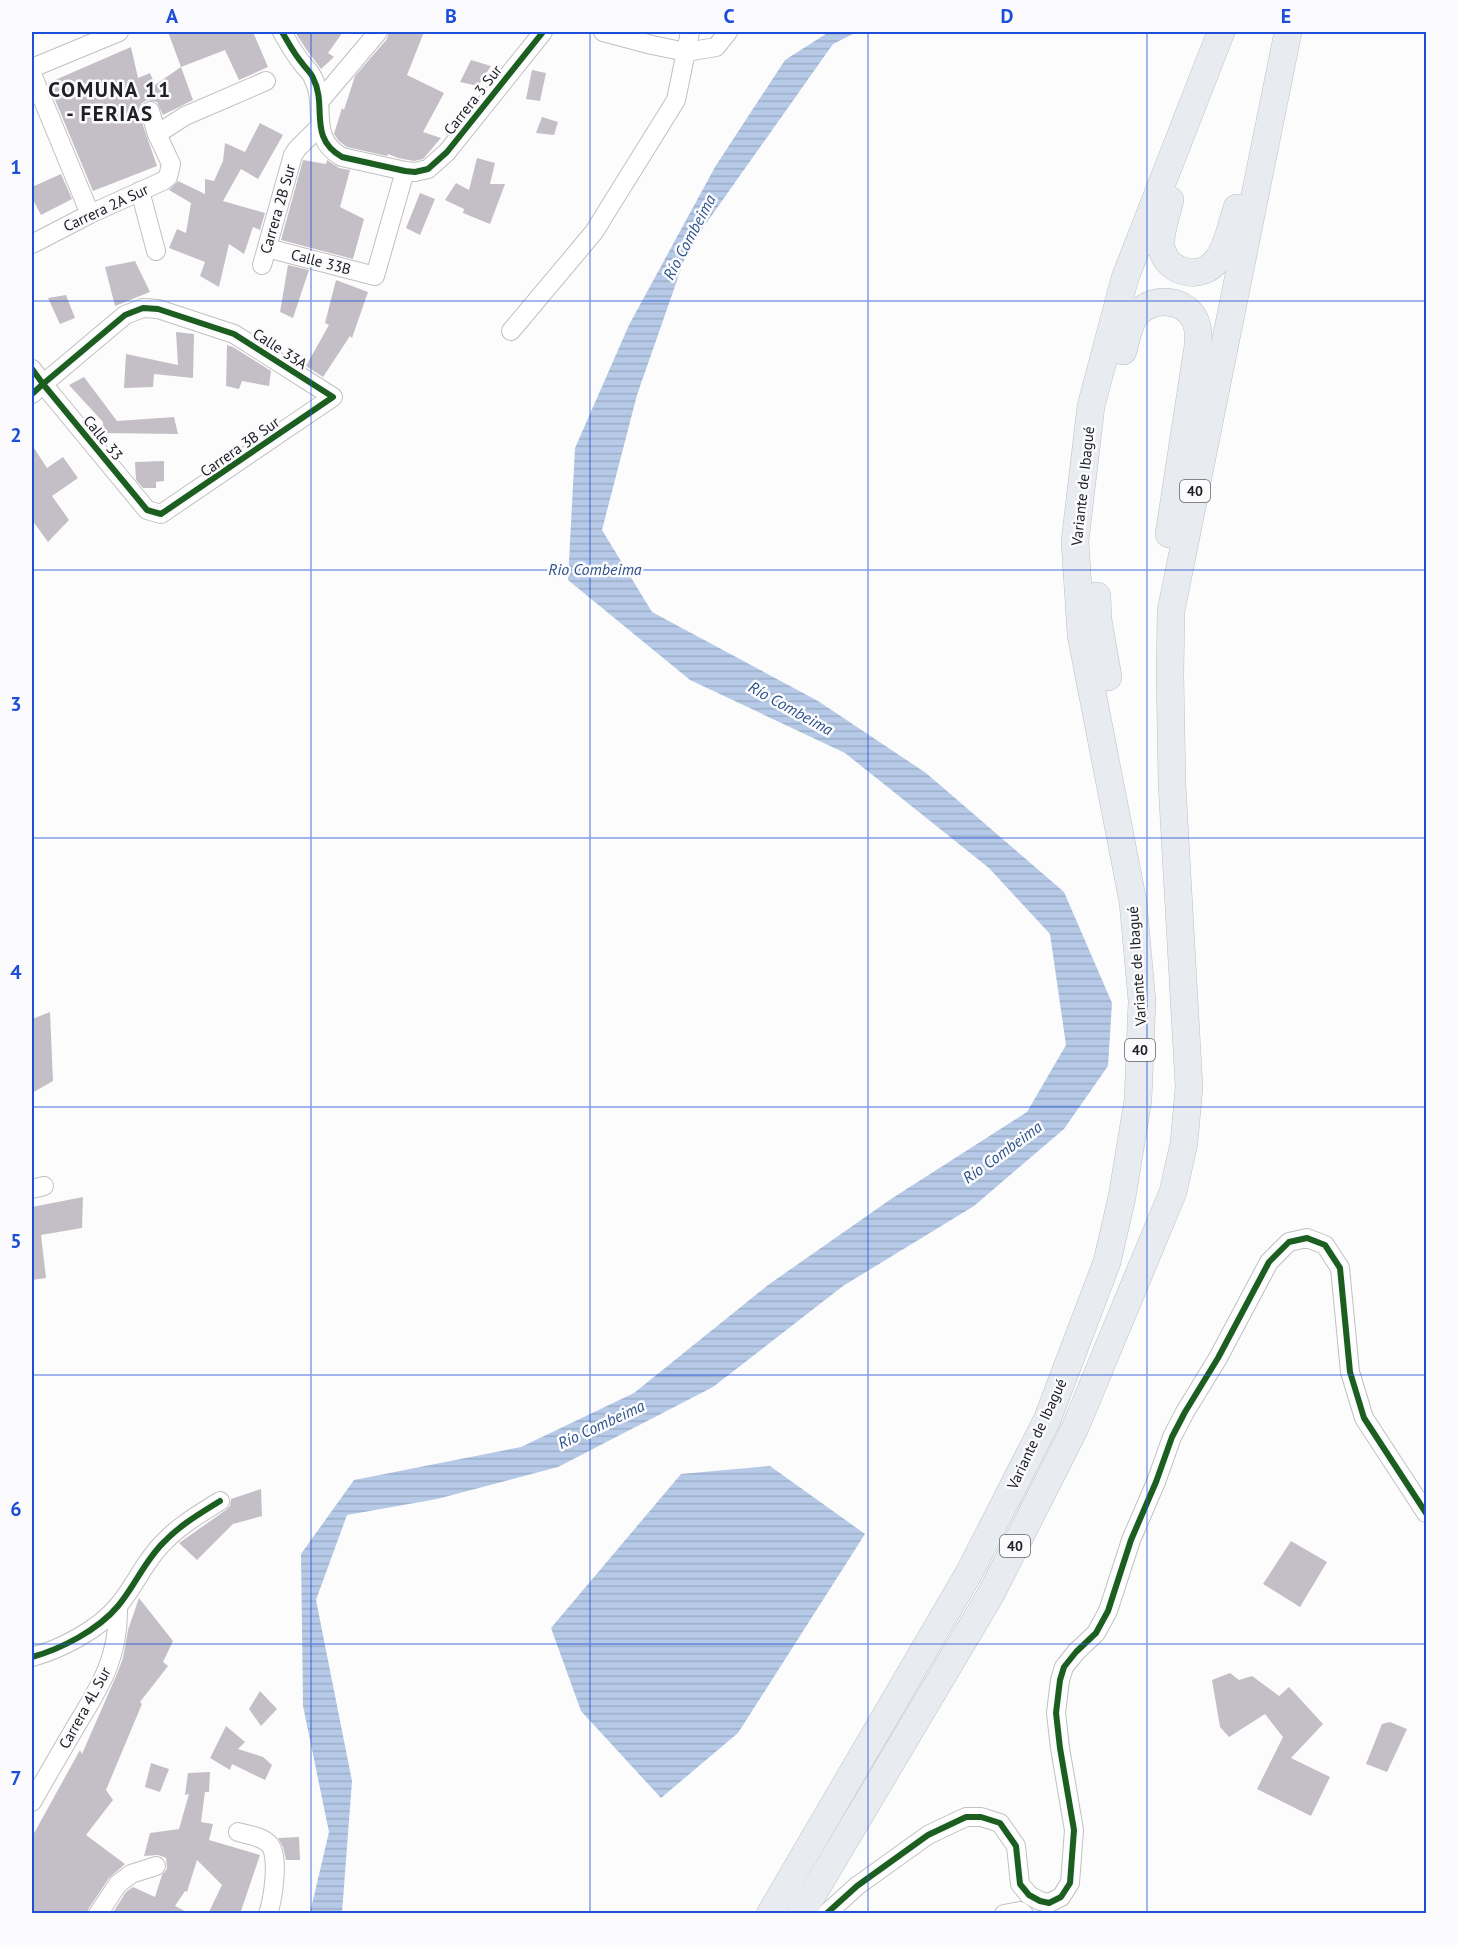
<svg xmlns="http://www.w3.org/2000/svg" width="1458" height="1945" font-family="'PT Sans',sans-serif">
	<style>
		.water { fill: url(#water-rules) }
		.building { fill: #c4bfc7 }
		.lines { fill: none; stroke-linecap: round; stroke-linejoin: round }
		.minor-casing { stroke: #c0c0c2; stroke-width: 20 }
		.highway-casing { stroke: #bbc0c4; stroke-width: 28 }
		.minor { stroke: #fff; stroke-width: 18 }
		.highway { stroke: #e8ecf0; stroke-width: 27 }
		.cycleway-casing { stroke: #fbfbfd; stroke-width: 10 }
		.cycleway { stroke: #1b5e20; stroke-width: 6 }
		.grid { fill: none; stroke: #1d4ed8; stroke-width: 1.5; stroke-opacity: 0.55 }
		.labels { text-anchor: middle; stroke-width: 5; stroke-linejoin: round; paint-order: stroke }
		.shield { fill: #fbfbfd; stroke: #626265; stroke-width: 1.5 }
		.shield-label { font-size: 14px; font-weight: bold; fill: #202024 }
		.street-label { font-size: 15px; fill: #202024; stroke: #fbfbfd }
		.water-label { font-size: 16px; font-style: italic; fill: #2e5389; stroke: #fbfbfd }
		.district-label { font-size: 21px; font-weight: bold; letter-spacing: 1.5px; fill: #202024; stroke: #fbfbfd }
		.neatline { fill: none; stroke: #1d4ed8; stroke-width: 2 }
		.grid-label { font-size: 20px; text-anchor: middle; font-weight: bold; fill: #1d4ed8 }
	</style>
	<defs>
		<pattern id="water-rules" width="6" height="5" patternUnits="userSpaceOnUse" patternTransform="scale(1.5)"><rect width="6" height="5" fill="#b6cae8"/><path d="M0 2.5h6" fill="none" stroke="#9cadc7"/></pattern>
	</defs>
	<rect width="100%" height="100%" fill="#fcfcfc"/>
	<g class="water">
		<polygon points="829,32 857,32 833,44 688,249 637,395 602,530 652,612 818,701 926,773 1064,892 1112,1003 1108,1066 1064,1129 974,1206 843,1286 713,1387 558,1467 437,1499 347,1515 316,1600 352,1781 342,1913 310,1913 329,1832 303,1706 301,1554 354,1480 521,1447 634,1393 768,1285 891,1199 1027,1112 1066,1045 1050,934 989,868 845,753 690,680 568,580 575,448 629,325 715,167 785,60"/>
		<polygon points="770,1466 865,1534 738,1733 661,1798 581,1711 551,1628 681,1474"/>
	</g>
	<g class="building">
		<polygon points="168,32 253,32 268,67 239,80 225,50 181,67"/>
		<polygon points="295,32 343,32 328,53 334,57 321,69 306,49"/>
		<polygon points="389,32 424,32 407,75 444,93 423,132 441,138 423,159 414,161 398,158 388,154 387,156 347,147 339,141 334,134 342,108 344,110 355,76 387,39"/>
		<polygon points="131,47 138,78 150,73 155,85 181,67 193,100 163,115 157,102 147,100 142,103 139,108 139,114 157,166 93,191 48,83"/>
		<polygon points="471,60 491,66 478,86 460,82"/>
		<polygon points="532,70 546,73 540,101 526,99"/>
		<polygon points="542,117 558,122 554,135 536,133"/>
		<polygon points="260,123 283,135 258,179 241,169 223,201 265,213 260,230 253,227 244,254 229,244 219,287 200,276 205,262 169,248 177,229 186,233 191,203 169,190 178,181 205,194 205,179 214,181 223,161 225,143 245,152"/>
		<polygon points="477,158 495,163 490,184 505,184 490,224 463,213 464,209 445,200 456,183 469,190"/>
		<polygon points="303,160 326,164 327,160 339,168 350,170 340,207 364,219 353,259 281,240"/>
		<polygon points="61,174 72,199 41,215 32,198 32,187"/>
		<polygon points="420,193 435,199 420,235 406,228"/>
		<polygon points="135,261 150,292 115,306 105,267"/>
		<polygon points="288,265 309,270 293,318 280,312"/>
		<polygon points="336,280 368,292 352,338 350,336 323,377 306,366 329,325 325,323"/>
		<polygon points="66,295 75,318 60,324 48,298"/>
		<polygon points="176,332 194,334 193,378 154,374 153,387 124,388 126,354 178,365"/>
		<polygon points="227,345 233,347 271,371 269,386 242,381 239,389 226,386"/>
		<polygon points="84,377 117,421 174,417 178,434 103,433 103,422 69,385"/>
		<polygon points="32,445 47,468 63,457 78,478 52,496 69,520 48,542 32,520"/>
		<polygon points="164,461 164,481 156,482 156,488 143,488 136,480 135,462"/>
		<polygon points="50,1012 53,1081 32,1093 32,1019"/>
		<polygon points="83,1197 82,1228 41,1235 46,1278 32,1280 32,1207"/>
		<polygon points="261,1489 262,1516 233,1524 197,1560 179,1543 226,1510 230,1506 231,1499"/>
		<polygon points="1291,1541 1327,1562 1300,1607 1263,1584"/>
		<polygon points="139,1598 173,1641 163,1662 168,1666 140,1702 142,1704 106,1790 113,1800 86,1835 125,1864 109,1878 89,1908 87,1914 32,1914 32,1837 80,1750 82,1754 117,1674 123,1658 128,1630"/>
		<polygon points="1230,1673 1239,1680 1252,1676 1279,1696 1289,1687 1323,1724 1291,1758 1330,1777 1311,1816 1257,1789 1283,1737 1265,1714 1229,1737 1220,1727 1212,1680"/>
		<polygon points="260,1691 277,1709 261,1726 249,1709"/>
		<polygon points="1390,1722 1407,1729 1387,1772 1366,1764 1382,1724"/>
		<polygon points="226,1726 245,1742 238,1749 263,1757 272,1765 265,1780 232,1764 230,1770 210,1758"/>
		<polygon points="151,1763 169,1769 160,1792 145,1787"/>
		<polygon points="210,1772 209,1792 205,1792 201,1822 213,1824 209,1840 260,1855 240,1914 208,1914 222,1885 197,1860 187,1892 185,1891 175,1906 191,1914 112,1914 126,1892 133,1887 155,1897 162,1875 167,1869 166,1858 158,1855 144,1856 150,1833 179,1829 189,1794 185,1795 188,1773"/>
		<polygon points="299,1837 300,1860 286,1860 283,1847 278,1838"/>
	</g>
	<g class="lines">
		<g class="minor-casing">
			<g id="minor">
				<path d="M282 32C288 42 294 54 302 63 305 68 311 72 313 78 328 106 307 137 342 157L405 171 415 172 428 169 447 152 543 32"/>
				<polyline points="603,32 652,45 686,52 716,47 728,32"/>
				<polyline points="32,68 119,32"/>
				<polyline points="32,74 90,214"/>
				<polyline points="319,102 378,32"/>
				<polyline points="157,134 185,116 266,81"/>
				<polyline points="140,191 156,251"/>
				<polyline points="32,244 90,214 163,181 168,177 171,164 157,134 150,111"/>
				<polyline points="267,248 375,276 405,171"/>
				<polyline points="262,265 293,155 297,149 319,127"/>
				<polyline points="511,331 594,232 676,100 690,32"/>
				<polyline points="32,369 43,384 147,510 161,514 333,397 234,334 158,309 143,308 125,315 43,384 32,394"/>
				<polyline points="32,1189 44,1186"/>
				<path d="M32 1657C61 1649 98 1630 118 1606 135 1586 145 1560 164 1542 180 1525 201 1513 220 1501"/>
				<path d="M32 1802C46 1777 61 1752 76 1726 101 1685 119 1657 118 1607"/>
				<path d="M238 1832C248 1835 261 1836 269 1844 280 1855 273 1899 268 1914"/>
				<polyline points="98,1914 118,1884 131,1874 156,1866"/>
				<polyline points="826,1914 857,1886 928,1835 966,1817 981,1817 1000,1823 1016,1846 1020,1884 1029,1895 1040,1901 1049,1903 1061,1897 1070,1883 1074,1830 1060,1748 1056,1713 1060,1680 1064,1667 1076,1652 1096,1633 1108,1611 1131,1540 1156,1482 1172,1437 1185,1412 1218,1358 1269,1262 1289,1242 1307,1238 1325,1245 1340,1268 1350,1372 1364,1418 1426,1513"/>
				<polyline points="1004,1914 1020,1911 1024,1914"/>
			</g>
		</g>
		<g class="highway-casing">
			<g id="highway">
				<path d="M1170 200C1167 213 1158 237 1162 250 1169 274 1202 281 1217 260 1228 246 1231 225 1237 208"/>
				<path d="M1123 351C1126 340 1128 329 1133 319 1148 294 1190 297 1197 326 1199 332 1198 340 1198 346L1169 534"/>
				<polyline points="1097,596 1098,620 1108,677"/>
				<polyline points="770,1914 969,1573 1047,1420 1107,1262 1122,1197 1138,1100 1142,1001 1133,902 1081,635 1075,541 1091,406 1125,278 1221,32"/>
				<polyline points="801,1914 991,1594 1075,1428 1173,1192 1184,1143 1189,1087 1172,784 1170,675 1171,611 1288,32"/>
			</g>
		</g>
		<use href="#minor" class="minor"/>
		<use href="#highway" class="highway"/>
		<g class="cycleway-casing">
			<g id="cycleway">
				<path d="M282 32C288 42 294 54 302 63 305 68 311 72 313 78 328 106 307 137 342 157L405 171 415 172 428 169 447 152 543 32"/>
				<polyline points="32,369 43,384 147,510 161,514 333,397 234,334 158,309 143,308 125,315 43,384 32,394"/>
				<path d="M32 1657C61 1649 98 1630 118 1606 135 1586 145 1560 164 1542 180 1525 201 1513 220 1501"/>
				<polyline points="826,1914 857,1886 928,1835 966,1817 981,1817 1000,1823 1016,1846 1020,1884 1029,1895 1040,1901 1049,1903 1061,1897 1070,1883 1074,1830 1060,1748 1056,1713 1060,1680 1064,1667 1076,1652 1096,1633 1108,1611 1131,1540 1156,1482 1172,1437 1185,1412 1218,1358 1269,1262 1289,1242 1307,1238 1325,1245 1340,1268 1350,1372 1364,1418 1426,1513"/>
			</g>
		</g>
		<use href="#cycleway" class="cycleway"/>
	</g>
	<path class="grid" d="M311 32V1914M590 32V1914M868 32V1914M1147 32V1914M32 301H1426M32 570H1426M32 838H1426M32 1107H1426M32 1375H1426M32 1644H1426"/>
	<g class="labels">
		<g class="shield">
			<rect x="1180" y="480" width="30" height="22" rx="4.5"/>
			<rect x="1125" y="1039" width="30" height="22" rx="4.5"/>
			<rect x="1000" y="1535" width="30" height="22" rx="4.5"/>
		</g>
		<g class="shield-label">
			<text x="1195" y="496">40</text>
			<text x="1140" y="1055">40</text>
			<text x="1015" y="1551">40</text>
		</g>
		<g class="street-label">
			<text transform="translate(473 100) rotate(-52)" y="5">Carrera 3 Sur</text>
			<text transform="translate(106 208) rotate(-25)" y="5">Carrera 2A Sur</text>
			<text transform="translate(278 209) rotate(-74)" y="5">Carrera 2B Sur</text>
			<text transform="translate(321 262) rotate(15)" y="5">Calle 33B</text>
			<text transform="translate(280 349) rotate(33)" y="5">Calle 33A</text>
			<text transform="translate(103 438) rotate(51)" y="5">Calle 33</text>
			<text transform="translate(240 447) rotate(-35)" y="5">Carrera 3B Sur</text>
			<text transform="translate(1083 486) rotate(-84)" y="5">Variante de Ibagué</text>
			<text transform="translate(1137 966) rotate(-94)" y="5">Variante de Ibagué</text>
			<text transform="translate(1037 1434) rotate(-65)" y="5">Variante de Ibagué</text>
			<text transform="translate(85 1708) rotate(-61)" y="5">Carrera 4L Sur</text>
		</g>
		<g class="water-label">
			<text transform="translate(689 237) rotate(-62)" y="6">Río Combeima</text>
			<text x="595" y="575">Rio Combeima</text>
			<text transform="translate(791 708) rotate(29)" y="6">Río Combeima</text>
			<text transform="translate(1002 1152) rotate(-36)" y="6">Río Combeima</text>
			<text transform="translate(601 1424) rotate(-25)" y="6">Río Combeima</text>
		</g>
		<g class="district-label">
			<text x="110" y="97">COMUNA 11<tspan x="110" dy="24">- FERIAS</tspan></text>
		</g>
	</g>
	<rect width="1458" height="1945" fill="none" stroke="#fbfbfd" stroke-width="66"/>
	<rect x="33" y="33" width="1392" height="1879" class="neatline"/>
	<g class="grid-label">
		<text x="172" y="23">A</text>
		<text x="451" y="23">B</text>
		<text x="729" y="23">C</text>
		<text x="1007" y="23">D</text>
		<text x="1286" y="23">E</text>
		<text x="16" y="174">1</text>
		<text x="16" y="442">2</text>
		<text x="16" y="711">3</text>
		<text x="16" y="979">4</text>
		<text x="16" y="1248">5</text>
		<text x="16" y="1516">6</text>
		<text x="16" y="1785">7</text>
	</g>
</svg>
